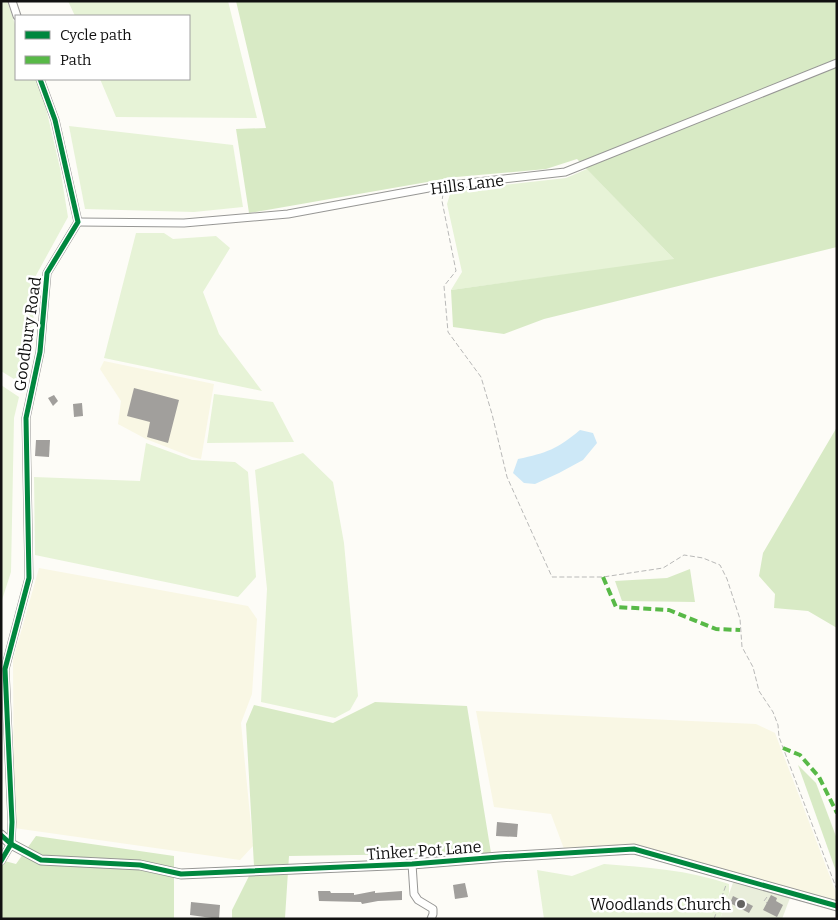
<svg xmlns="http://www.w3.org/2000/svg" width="838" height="920" font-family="Bitter,serif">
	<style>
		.farmland { fill: #f9f7e4 }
		.green { fill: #e7f3d7 }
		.forest { fill: #d8eac5 }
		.cemetery { fill: #e9eedb }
		.water { fill: #cde8f7 }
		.building { fill: #a19f9c }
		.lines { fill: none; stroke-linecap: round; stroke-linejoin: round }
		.minor-casing { stroke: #979795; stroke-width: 9 }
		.tertiary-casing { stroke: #979795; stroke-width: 11 }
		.path { stroke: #b9b9b8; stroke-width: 1; stroke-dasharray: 5 2.5; stroke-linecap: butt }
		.minor { stroke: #fffffe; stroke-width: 7 }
		.tertiary { stroke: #fffffe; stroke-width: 9 }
		.quiet { stroke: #58b947; stroke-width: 4; stroke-dasharray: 8 4; stroke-linecap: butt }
		.cycleway-casing { stroke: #fff; stroke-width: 8 }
		.cycleway { stroke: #00873e; stroke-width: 5 }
		.poi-dot { fill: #646362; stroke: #fff; stroke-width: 2 }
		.labels { text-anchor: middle; stroke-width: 5; stroke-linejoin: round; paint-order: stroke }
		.street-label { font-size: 16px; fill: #111; stroke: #fff }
		.poi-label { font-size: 16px; fill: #111; stroke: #fff; text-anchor: end }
	</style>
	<rect width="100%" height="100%" fill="#fdfcf7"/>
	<g class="farmland">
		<polygon points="104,361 214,384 201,459 192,457 146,439 118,424 121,401 100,369"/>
		<polygon points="39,568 248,606 257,619 252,694 241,723 253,846 240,860 14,828 13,660"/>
		<polygon points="476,711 756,724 775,733 837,895 837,901 634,844 564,849 551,814 494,807"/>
	</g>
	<g class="green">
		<polygon points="3,1 7,1 16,27 16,79 36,79 45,104 60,168 68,217 34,279 33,349 22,384 1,371 1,2"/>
		<polygon points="68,1 228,1 257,118 116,117 100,79 189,79 189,16 75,16"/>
		<polygon points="69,126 233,145 243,207 194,212 85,209"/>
		<polygon points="587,169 675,260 451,290 462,272 447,204 451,191 566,178"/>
		<polygon points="136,233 164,233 173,239 216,236 230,248 203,292 219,334 262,391 104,358"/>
		<polygon points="1,385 19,397 14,418 11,572 1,603"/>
		<polygon points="214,394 273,402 294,442 207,443"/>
		<polygon points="146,443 192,460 235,462 248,472 256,577 238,597 35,555 34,477 140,481"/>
		<polygon points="303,453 333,482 344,543 358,696 350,710 335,718 261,702 267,589 255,470"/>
		<path d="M604 864C645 867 689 870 729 884V893L720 919H544L537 870 572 876Z"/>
	</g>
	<g class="forest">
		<polygon points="236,1 837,1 837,247 544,319 504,334 453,327 451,290 674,259 577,159 546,169 456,177 249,213 236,129 266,128"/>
		<polygon points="837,427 837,628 808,611 774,608 775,594 759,576 763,553"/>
		<polygon points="690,569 695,602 622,601 615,581 667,578"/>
		<polygon points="375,702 467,706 491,853 289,856 285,918 306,919 232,919 232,910 254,866 246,724 254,705 333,723"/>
		<polygon points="798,765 816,783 837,839 837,874"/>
		<polygon points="36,836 174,856 174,919 1,919 1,860 16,864"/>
	</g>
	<polygon class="cemetery" points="734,880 790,898 782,919 720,919"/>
	<path class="water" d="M580 430 593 433 597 443 583 460 559 473 535 484 524 483 513 473 518 459C547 453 557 449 580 430Z"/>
	<g class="building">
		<polygon points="134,388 179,400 168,443 147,437 150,422 127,416"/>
		<polygon points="54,395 58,401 53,406 48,398"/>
		<polygon points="82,403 83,416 74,417 73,404"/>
		<polygon points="36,440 50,440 49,457 35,456"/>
		<polygon points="497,822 518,824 517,837 496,836"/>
		<polygon points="465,883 468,897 455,899 453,885"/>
		<polygon points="318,891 330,891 331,893 354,893 354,895 375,891 375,893 402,891 402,900 378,901 362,904 361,902 319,901"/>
		<polygon points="771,895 777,898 776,901 783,905 777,917 763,910"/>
		<polygon points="733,896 753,906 749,913 730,903"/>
		<polygon points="191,902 220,905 219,919 190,915"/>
	</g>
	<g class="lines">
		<g class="minor-casing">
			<g id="minor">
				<polyline points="12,1 17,16"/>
				<polyline points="78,222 184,223 288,214 434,187 565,172 837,63"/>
				<polyline points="1,861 11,844 12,822 5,669 29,578 26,418 40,352 47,273 78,222 55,120 40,79"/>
				<polyline points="412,864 414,894 418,900 433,909 433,914 431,919"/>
			</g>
		</g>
		<g class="tertiary-casing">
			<polyline id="tertiary" points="1,835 11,844 41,860 140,865 181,874 412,864 499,857 634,849 837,906"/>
		</g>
		<g class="path">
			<polyline points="443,194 442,201 456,271 444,286 448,332 481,377 492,414 507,477 552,577 603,577 663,568 684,555 703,558 720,565 727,579 740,619 742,647 753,667 759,691 773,712 778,725 779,737 837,890"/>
			<polyline points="767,897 764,901 767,903"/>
			<polyline points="714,919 726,885"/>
		</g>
		<use href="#minor" class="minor"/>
		<use href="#tertiary" class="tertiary"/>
		<g class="quiet">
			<polyline points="603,577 616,607 669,610 716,629 740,630"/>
			<polyline points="783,748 800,755 819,777 837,813"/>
		</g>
		<g class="cycleway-casing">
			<g id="cycleway">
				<polyline points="1,835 11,844 41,860 140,865 181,874 412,864 499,857 634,849 837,906"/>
				<polyline points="1,861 11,844 12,822 5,669 29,578 26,418 40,352 47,273 78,222 55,120 40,79"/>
			</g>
		</g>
		<use href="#cycleway" class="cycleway"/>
	</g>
	<circle class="poi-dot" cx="741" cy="904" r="5"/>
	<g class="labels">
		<g class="street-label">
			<text transform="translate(467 184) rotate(-7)" y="6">Hills Lane</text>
			<text transform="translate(27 334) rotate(-82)" y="6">Goodbury Road</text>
			<text transform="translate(424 850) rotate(-4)" y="6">Tinker Pot Lane</text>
		</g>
		<g class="poi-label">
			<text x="731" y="910">Woodlands Church</text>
		</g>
	</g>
	<rect width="838" height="920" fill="none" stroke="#111111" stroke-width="5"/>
	<rect x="15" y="15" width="175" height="65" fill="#ffffff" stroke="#a0a0a0"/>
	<rect x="25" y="31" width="25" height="8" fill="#00873e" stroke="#a0a0a0"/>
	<text x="60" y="40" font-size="15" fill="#111111">Cycle path</text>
	<rect x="25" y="56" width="25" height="8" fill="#58b947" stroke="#a0a0a0"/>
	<text x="60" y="65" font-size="15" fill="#111111">Path</text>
</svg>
